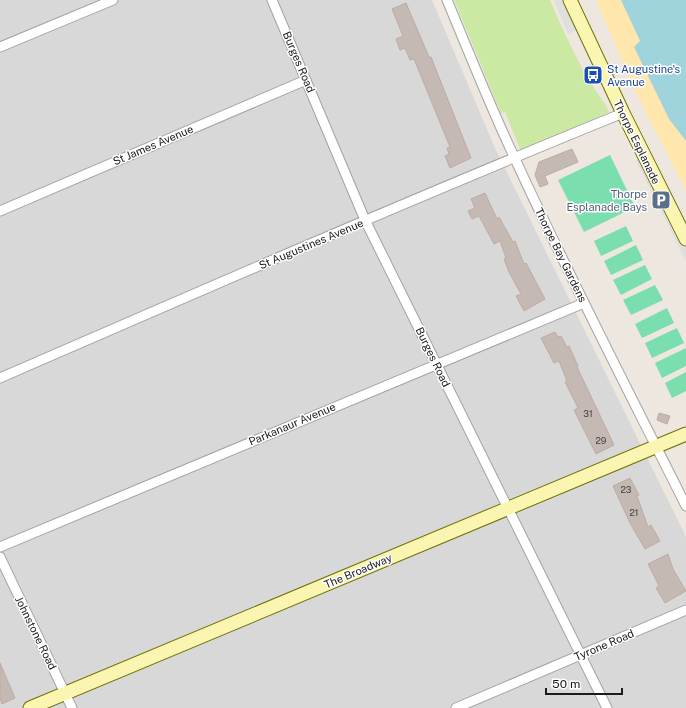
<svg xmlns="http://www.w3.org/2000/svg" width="686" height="708" font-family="'Public Sans',sans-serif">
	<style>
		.residential { fill: #d9d8d8 }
		.grass { fill: #cce9a4 }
		.sand { fill: #ffe6ac }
		.pitch { fill: #7bdeae }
		.parking { fill: #dfdfdf }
		.water { fill: #9fd4dc }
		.building { fill: #c4b9b3; stroke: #beaca2 }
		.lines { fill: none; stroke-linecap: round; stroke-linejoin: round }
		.street-casing { stroke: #a2a2a2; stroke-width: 11 }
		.secondary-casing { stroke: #6f7103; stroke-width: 15 }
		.street { stroke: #fff; stroke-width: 9 }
		.secondary { stroke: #faf6b1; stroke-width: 13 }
		.labels { text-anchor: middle; stroke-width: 3; stroke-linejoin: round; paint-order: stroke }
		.number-label { font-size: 9px; fill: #454241 }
		.street-label { font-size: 11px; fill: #1b1b1b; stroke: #fff }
		.transit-label { font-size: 11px; fill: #164399; stroke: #fff; text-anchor: start }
		.service-label { font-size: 11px; fill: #4e5e75; stroke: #fff; text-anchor: end }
	</style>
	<rect width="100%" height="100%" fill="#ede7e0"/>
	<polygon class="residential" points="0,0 432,0 495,148 686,537 686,708 0,708 0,698 2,704 15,698 0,665"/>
	<path class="grass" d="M454 0H550C562 28 575 57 591 83 597 93 604 101 609 112L575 128 523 149H520L505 112 501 113Z"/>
	<polygon class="sand" points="596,0 658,0 686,67 686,191 636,93"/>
	<g class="pitch">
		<polygon points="610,155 635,207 584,232 558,180"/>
		<polygon points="626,226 633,241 601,256 594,241"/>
		<polygon points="636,245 643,260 611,275 604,261"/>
		<polygon points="645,265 652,279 621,295 613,280"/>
		<polygon points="655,285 663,300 631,315 623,300"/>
		<polygon points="667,308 674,323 642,338 635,324"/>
		<polygon points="677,328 684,343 652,358 645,343"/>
		<polygon points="686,348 686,366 662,378 655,363"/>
		<polygon points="686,372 686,391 672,398 665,383"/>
	</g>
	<g class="parking">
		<polygon points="554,0 570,0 583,27 568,34"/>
		<polygon points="644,156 686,239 686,261 636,161 637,158"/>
	</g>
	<polygon class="water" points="621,0 686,0 686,141 669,119 634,47 640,41"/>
	<g class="building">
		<polygon points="406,3 429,57 431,57 471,158 450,168 445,156 449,154 447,148 450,147 414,59 410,60 405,48 400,50 396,39 403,36 392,9"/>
		<polygon points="572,149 578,162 545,176 548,184 540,187 535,175 539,162"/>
		<polygon points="485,193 497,219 499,217 513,242 515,241 524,264 526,263 545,299 524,311 516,296 521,294 509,272 504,259 506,258 500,241 494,244 479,216 472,219 468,211 475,208 471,199"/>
		<polygon points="555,332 558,337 561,336 567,347 569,346 578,366 577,367 614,445 596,454 574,410 578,408 565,382 567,381 559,361 554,363 541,338"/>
		<polygon points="659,413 670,416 667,424 657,420"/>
		<polygon points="630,478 639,495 637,496 648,527 651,525 660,541 645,549 630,523 613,486"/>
		<polygon points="668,554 673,569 686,591 665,603 656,588 659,586 648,564"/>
		<polygon points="0,663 15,698 2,704 0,698"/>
	</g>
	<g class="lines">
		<g class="street-casing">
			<g id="street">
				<polyline points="272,0 365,220 607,708"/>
				<path d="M447 0C468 50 488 101 511 150 566 271 627 388 686 506"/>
				<polyline points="0,47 113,0"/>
				<polyline points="0,211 306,80"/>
				<path d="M0 378C207 288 414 198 623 113"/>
				<polyline points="0,547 584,303"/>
				<polyline points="0,557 72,708"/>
				<polyline points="456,708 686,610"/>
			</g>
		</g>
		<g class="secondary-casing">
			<g id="secondary">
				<polyline points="570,0 623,113 686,239"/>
				<polyline points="30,708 686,434"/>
			</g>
		</g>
		<use href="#street" class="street"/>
		<use href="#secondary" class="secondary"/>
	</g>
	<defs>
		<g id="bus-square" transform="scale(1)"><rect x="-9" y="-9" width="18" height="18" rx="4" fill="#1a4fb4" stroke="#fff"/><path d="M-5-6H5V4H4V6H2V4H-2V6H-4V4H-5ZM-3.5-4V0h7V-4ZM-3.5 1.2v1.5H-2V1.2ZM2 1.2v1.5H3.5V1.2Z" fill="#fff"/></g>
		<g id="parking-square" transform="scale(1)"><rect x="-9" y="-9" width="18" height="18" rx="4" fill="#5c6f8a" stroke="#fff"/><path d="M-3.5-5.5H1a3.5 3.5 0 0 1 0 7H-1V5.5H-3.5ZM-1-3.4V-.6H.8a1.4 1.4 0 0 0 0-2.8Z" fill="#fff"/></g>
	</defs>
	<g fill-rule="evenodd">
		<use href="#bus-square" x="593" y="75"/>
		<use href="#parking-square" x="661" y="200"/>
	</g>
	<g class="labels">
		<g class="number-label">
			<text x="588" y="417">31</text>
			<text x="601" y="444">29</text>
			<text x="626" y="493">23</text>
			<text x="634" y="516">21</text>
		</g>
		<g class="street-label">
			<text transform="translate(299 62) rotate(67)" y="4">Burges Road</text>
			<text transform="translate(637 142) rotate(64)" y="4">Thorpe Esplanade</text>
			<text transform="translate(153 145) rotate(-23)" y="4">St James Avenue</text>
			<text transform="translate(311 244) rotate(-23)" y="4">St Augustines Avenue</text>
			<text transform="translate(561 255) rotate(64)" y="4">Thorpe Bay Gardens</text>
			<text transform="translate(433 357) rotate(64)" y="4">Burges Road</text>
			<text transform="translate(292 424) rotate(-23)" y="4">Parkanaur Avenue</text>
			<text transform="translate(358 571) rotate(-23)" y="4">The Broadway</text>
			<text transform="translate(36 633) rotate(64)" y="4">Johnstone Road</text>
			<text transform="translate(604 645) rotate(-23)" y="4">Tyrone Road</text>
		</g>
		<g class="transit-label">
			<text x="607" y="73">St Augustine's<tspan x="607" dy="13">Avenue</tspan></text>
		</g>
		<g class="service-label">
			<text x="647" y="198">Thorpe<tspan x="647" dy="13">Esplanade Bays</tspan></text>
		</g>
	</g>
	<path d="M546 688v6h76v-6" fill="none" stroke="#1b1b1b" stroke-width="2"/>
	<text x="552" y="688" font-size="12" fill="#1b1b1b" stroke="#ffffff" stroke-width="3" paint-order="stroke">50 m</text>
</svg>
